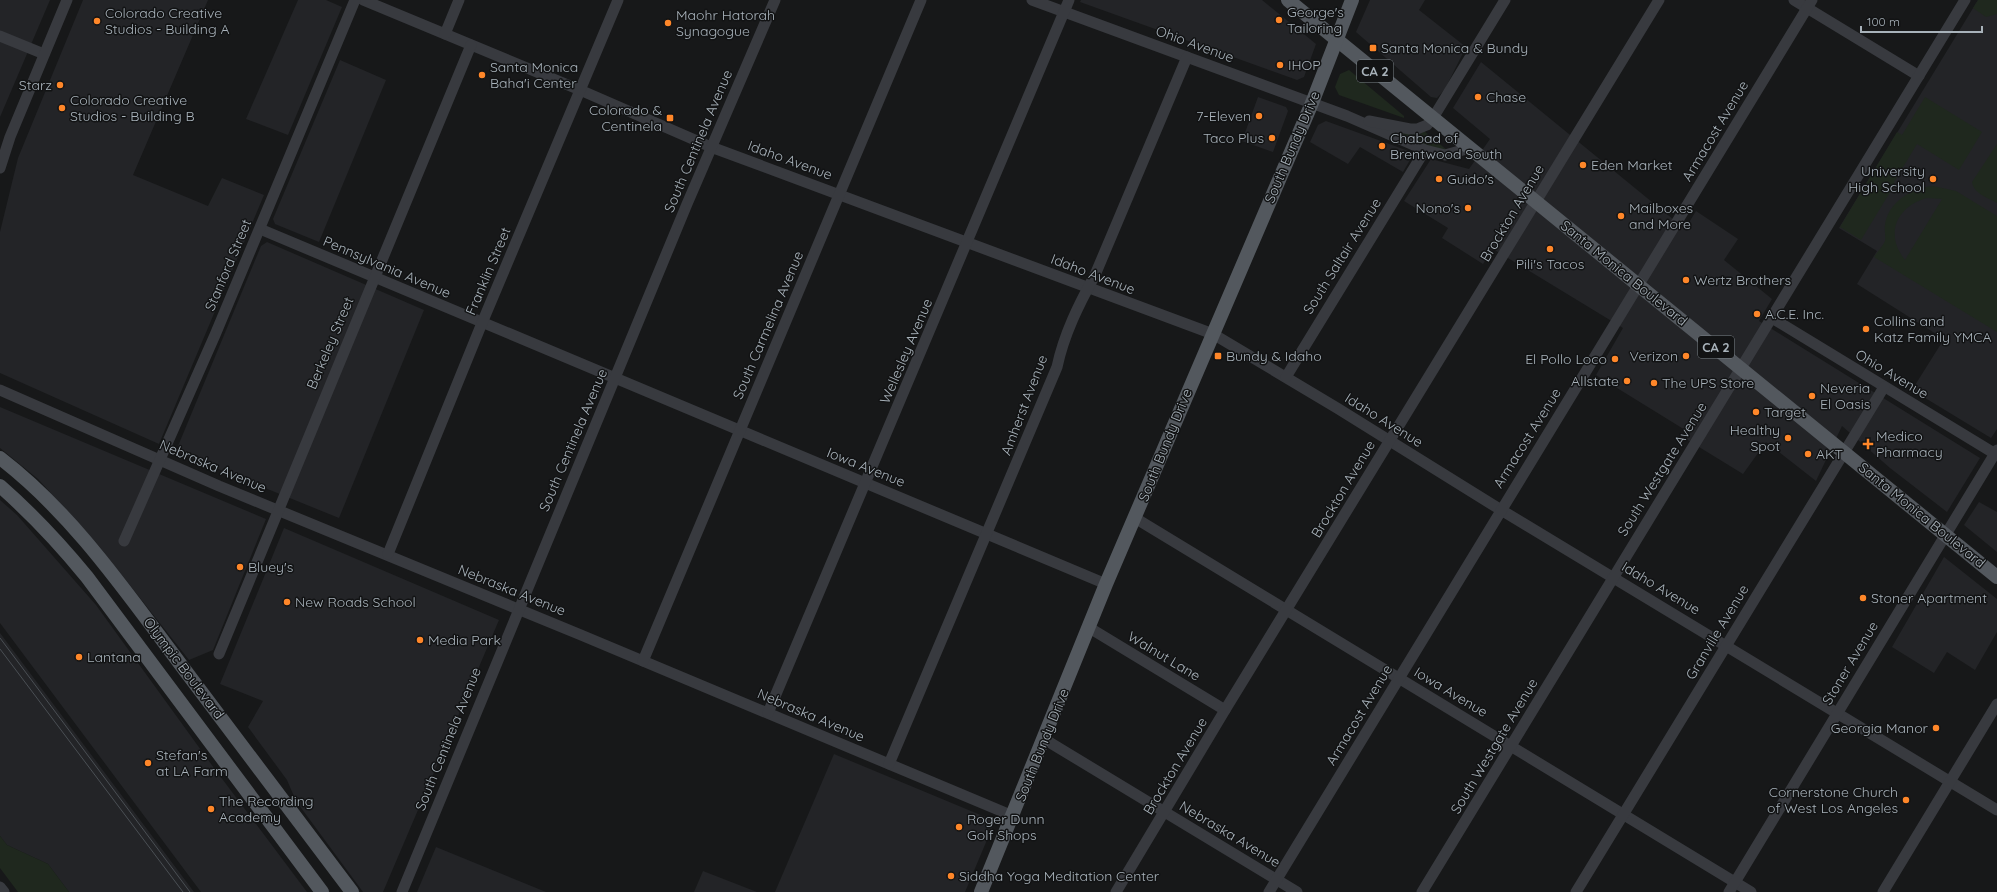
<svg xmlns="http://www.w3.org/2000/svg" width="1997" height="892" font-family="Quicksand,sans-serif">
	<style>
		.built { fill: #232427 }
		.green { fill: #1f281e; fill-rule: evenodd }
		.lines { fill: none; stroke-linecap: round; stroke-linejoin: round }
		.minor { stroke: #383a3f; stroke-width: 11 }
		.major { stroke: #53585e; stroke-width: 14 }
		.tram { stroke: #4a4f54; stroke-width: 1 }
		.poi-dot { fill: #ff8729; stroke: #121314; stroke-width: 1.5 }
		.labels { text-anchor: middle; stroke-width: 3; stroke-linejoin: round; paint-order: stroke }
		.shield { fill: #121314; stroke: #7b8288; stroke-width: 1 }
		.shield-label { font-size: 13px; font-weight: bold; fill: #a8b2ba }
		.poi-label { font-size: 14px; fill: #a8b2ba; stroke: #121314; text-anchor: start }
		.street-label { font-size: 14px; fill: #a8b2ba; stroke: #121314 }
	</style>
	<rect width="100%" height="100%" fill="#171819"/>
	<g class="built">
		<polygon points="0,0 50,0 0,117"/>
		<polygon points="83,0 208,0 133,175 208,206 222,178 264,195 159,444 0,373 0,232 18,158"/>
		<polygon points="298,0 326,0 342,7 288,135 246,119"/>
		<polygon points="1081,0 1262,0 1316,44 1304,77 1297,80 1080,2"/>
		<polygon points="1370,0 1425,0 1419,10 1466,47 1445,89 1437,98 1431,97 1356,32"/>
		<polygon points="1978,0 1997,0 1997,429 1991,438 1912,390 1944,339 1857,284 1877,251 1839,228"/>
		<polygon points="340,60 386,80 319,242 275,224 273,219"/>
		<polygon points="1481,62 1685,229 1696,211 1738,239 1724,260 1772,299 1759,321 1980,458 1947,512 1890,468 1842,426 1816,481 1766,442 1743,474 1686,439 1690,433 1596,375 1623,328 1493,249 1483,264 1442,238 1448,228 1404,201 1431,159 1469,169 1490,139 1453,108"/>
		<polygon points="1258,97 1286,107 1288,111 1273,152 1242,141"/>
		<polygon points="1326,121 1414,153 1403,172 1360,147 1348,164 1310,142 1318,125"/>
		<polygon points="267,242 424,310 339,518 181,454 178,446 261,246"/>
		<polygon points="0,407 266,519 213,650 189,660 98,545 38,479 0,448"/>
		<polygon points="0,500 17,515 96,605 214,768 307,892 201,892 0,623"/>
		<polygon points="1979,502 1997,512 1997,552 1964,525"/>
		<polygon points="284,528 499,620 383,892 363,892 296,801 287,780 248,727 263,701 220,684"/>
		<polygon points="1944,557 1997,599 1997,632 1975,670 1947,652 1934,673 1892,647"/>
		<polygon points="0,633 194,892 69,892 48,864 7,845 0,836"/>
		<polygon points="834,754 995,821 965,892 775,892"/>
		<polygon points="436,847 546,892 417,892"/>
		<polygon points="703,871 757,892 694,892"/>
	</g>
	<g class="green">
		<polygon points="1978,0 1997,0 1997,14 1986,17 1973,8"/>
		<polygon points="1349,70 1404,116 1404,118 1339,95 1335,87 1340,74"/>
		<polygon points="1925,97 1982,132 1959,170 1917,144 1894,182 1895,184 1861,240 1840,227 1897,132 1902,135"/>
		<polygon points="1385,126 1424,131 1448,151 1432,149"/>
		<path d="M1997 144V203C1987 197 1974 194 1972 182Z"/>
		<path d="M1933 186 1956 191 1997 216V332L1874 257C1877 252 1883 246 1885 241 1886 236 1884 230 1885 225 1888 202 1912 188 1933 186ZM1927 198 1942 199 1905 260C1884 234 1897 206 1927 198Z"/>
		<polygon points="0,836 7,845 48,864 69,892 18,892 0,868"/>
	</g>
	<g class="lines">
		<g class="minor">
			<polyline points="363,0 580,90 711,147 1213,334 1337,408 1493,505 1997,810"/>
			<polyline points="1032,0 1347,116 1425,150 1445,155 1470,148"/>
			<polyline points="1794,0 1919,76"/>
			<polyline points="445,34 459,0"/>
			<polyline points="0,36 44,54"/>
			<polyline points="1369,121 1410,129 1417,129 1427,125 1433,118 1505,0"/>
			<polyline points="0,168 10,137 67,0"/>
			<polyline points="260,229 1106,584"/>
			<polyline points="1772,318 1997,455"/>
			<polyline points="1286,377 1425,150"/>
			<polyline points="0,390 219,486 581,635 1013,816"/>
			<polyline points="1135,518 1751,892"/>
			<polyline points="124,541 215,335 355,0"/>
			<polyline points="388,554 482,323 618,0"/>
			<polyline points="1088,627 1225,710"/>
			<polyline points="219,654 471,45"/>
			<polyline points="643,661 921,0"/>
			<polyline points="768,713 1069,0"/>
			<polyline points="1044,739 1297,892"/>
			<path d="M889 764 1057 367C1064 334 1079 304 1095 275L1187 57"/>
			<polyline points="0,887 4,892"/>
			<polyline points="402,892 687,204 775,0"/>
			<polyline points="1116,892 1225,710 1659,0"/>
			<polyline points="1269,892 1812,0"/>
			<polyline points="1422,892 1965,0"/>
			<polyline points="1576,892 1884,387"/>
			<polyline points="1729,892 1997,450"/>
			<polyline points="1883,892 1997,704"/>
		</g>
		<g class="major">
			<polyline points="1288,0 1997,577"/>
			<path d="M0 458C73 514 126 592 181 665 238 741 295 816 352 892"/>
			<path d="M0 486C32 514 60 544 87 577L322 892"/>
			<polyline points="981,892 1106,584 1312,103 1352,0"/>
		</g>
		<g class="tram">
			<polyline points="0,638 190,892"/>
			<polyline points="0,649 183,892"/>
		</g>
	</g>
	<g class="poi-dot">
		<circle cx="1279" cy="20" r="4"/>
		<circle cx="97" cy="21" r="4"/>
		<circle cx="668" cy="23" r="4"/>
		<rect x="1369" y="44" width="8" height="8" rx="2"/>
		<circle cx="1280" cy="65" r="4"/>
		<circle cx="482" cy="75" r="4"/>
		<circle cx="60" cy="85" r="4"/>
		<circle cx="1478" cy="97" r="4"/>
		<circle cx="62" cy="108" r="4"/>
		<circle cx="1259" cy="116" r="4"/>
		<rect x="666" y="114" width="8" height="8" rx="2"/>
		<circle cx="1272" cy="138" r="4"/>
		<circle cx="1382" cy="146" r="4"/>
		<circle cx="1583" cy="165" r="4"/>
		<circle cx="1439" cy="179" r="4"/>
		<circle cx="1933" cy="179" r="4"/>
		<circle cx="1468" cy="208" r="4"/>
		<circle cx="1621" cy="216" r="4"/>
		<circle cx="1550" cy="249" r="4"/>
		<circle cx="1686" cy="280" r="4"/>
		<circle cx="1757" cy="314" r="4"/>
		<circle cx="1866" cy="329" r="4"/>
		<rect x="1214" y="352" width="8" height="8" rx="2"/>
		<circle cx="1686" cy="356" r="4"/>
		<circle cx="1615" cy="359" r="4"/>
		<circle cx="1627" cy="381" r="4"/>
		<circle cx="1654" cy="383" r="4"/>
		<circle cx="1812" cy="396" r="4"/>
		<circle cx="1756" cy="412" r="4"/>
		<circle cx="1788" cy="438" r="4"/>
		<path d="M1866 438h4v4h4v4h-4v4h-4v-4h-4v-4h4z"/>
		<circle cx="1808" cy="454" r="4"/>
		<circle cx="240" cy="567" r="4"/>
		<circle cx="1863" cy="598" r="4"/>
		<circle cx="287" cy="602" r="4"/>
		<circle cx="420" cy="640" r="4"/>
		<circle cx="79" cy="657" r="4"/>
		<circle cx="1936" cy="728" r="4"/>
		<circle cx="148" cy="763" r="4"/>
		<circle cx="1906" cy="800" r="4"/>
		<circle cx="211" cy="809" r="4"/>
		<circle cx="959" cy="827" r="4"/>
		<circle cx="951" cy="876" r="4"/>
	</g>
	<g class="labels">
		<g class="shield">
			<rect x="1357" y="60" width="36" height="22" rx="3"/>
			<rect x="1698" y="336" width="36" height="22" rx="3"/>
		</g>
		<g class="shield-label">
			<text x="1375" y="76">CA 2</text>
			<text x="1716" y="352">CA 2</text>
		</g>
		<g class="poi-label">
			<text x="1287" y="17">George's<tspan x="1287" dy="16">Tailoring</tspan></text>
			<text x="105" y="18">Colorado Creative<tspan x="105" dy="16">Studios - Building A</tspan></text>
			<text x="676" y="20">Maohr Hatorah<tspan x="676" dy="16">Synagogue</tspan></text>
			<text x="1381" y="53">Santa Monica &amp; Bundy</text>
			<text x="1288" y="70">IHOP</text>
			<text x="490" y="72">Santa Monica<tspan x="490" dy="16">Baha'i Center</tspan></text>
			<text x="52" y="90" text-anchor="end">Starz</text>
			<text x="1486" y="102">Chase</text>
			<text x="70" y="105">Colorado Creative<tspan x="70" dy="16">Studios - Building B</tspan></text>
			<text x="662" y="115" text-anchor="end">Colorado &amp;<tspan x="662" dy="16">Centinela</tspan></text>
			<text x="1251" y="121" text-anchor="end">7-Eleven</text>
			<text x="1264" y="143" text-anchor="end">Taco Plus</text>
			<text x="1390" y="143">Chabad of<tspan x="1390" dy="16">Brentwood South</tspan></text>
			<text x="1591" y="170">Eden Market</text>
			<text x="1925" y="176" text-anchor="end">University<tspan x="1925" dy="16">High School</tspan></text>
			<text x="1447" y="184">Guido's</text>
			<text x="1460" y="213" text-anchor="end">Nono's</text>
			<text x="1629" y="213">Mailboxes<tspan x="1629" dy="16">and More</tspan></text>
			<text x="1550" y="269" text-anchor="middle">Pili's Tacos</text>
			<text x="1694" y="285">Wertz Brothers</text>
			<text x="1765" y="319">A.C.E. Inc.</text>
			<text x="1874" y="326">Collins and<tspan x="1874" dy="16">Katz Family YMCA</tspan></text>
			<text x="1226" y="361">Bundy &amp; Idaho</text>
			<text x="1678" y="361" text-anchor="end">Verizon</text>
			<text x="1607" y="364" text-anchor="end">El Pollo Loco</text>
			<text x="1619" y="386" text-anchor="end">Allstate</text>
			<text x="1662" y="388">The UPS Store</text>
			<text x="1820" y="393">Neveria<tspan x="1820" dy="16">El Oasis</tspan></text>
			<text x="1764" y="417">Target</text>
			<text x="1780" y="435" text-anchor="end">Healthy<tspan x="1780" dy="16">Spot</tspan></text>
			<text x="1876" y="441">Medico<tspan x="1876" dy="16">Pharmacy</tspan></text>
			<text x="1816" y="459">AKT</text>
			<text x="248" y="572">Bluey's</text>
			<text x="1871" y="603">Stoner Apartment</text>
			<text x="295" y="607">New Roads School</text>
			<text x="428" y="645">Media Park</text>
			<text x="87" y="662">Lantana</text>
			<text x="1928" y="733" text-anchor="end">Georgia Manor</text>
			<text x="156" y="760">Stefan's<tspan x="156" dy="16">at LA Farm</tspan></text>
			<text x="1898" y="797" text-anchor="end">Cornerstone Church<tspan x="1898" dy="16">of West Los Angeles</tspan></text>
			<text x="219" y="806">The Recording<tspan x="219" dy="16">Academy</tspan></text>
			<text x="967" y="824">Roger Dunn<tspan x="967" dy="16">Golf Shops</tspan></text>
			<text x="959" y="881">Siddha Yoga Meditation Center</text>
		</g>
		<g class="street-label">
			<text transform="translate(1195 44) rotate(20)" y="5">Ohio Avenue</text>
			<text transform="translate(1715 131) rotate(-59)" y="5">Armacost Avenue</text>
			<text transform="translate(698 141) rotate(-67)" y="5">South Centinela Avenue</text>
			<text transform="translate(1292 147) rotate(-67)" y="5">South Bundy Drive</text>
			<text transform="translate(790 160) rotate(20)" y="5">Idaho Avenue</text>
			<text transform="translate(1512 213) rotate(-59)" y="5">Brockton Avenue</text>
			<text transform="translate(1342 256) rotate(-58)" y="5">South Saltair Avenue</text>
			<text transform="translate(228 265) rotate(-67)" y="5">Stanford Street</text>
			<text transform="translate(387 267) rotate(23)" y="5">Pennsylvania Avenue</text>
			<text transform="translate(488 271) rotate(-67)" y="5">Franklin Street</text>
			<text transform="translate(1624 273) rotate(39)" y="5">Santa Monica Boulevard</text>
			<text transform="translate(1093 274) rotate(21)" y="5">Idaho Avenue</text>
			<text transform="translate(768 325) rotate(-67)" y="5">South Carmelina Avenue</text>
			<text transform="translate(330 343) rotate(-67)" y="5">Berkeley Street</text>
			<text transform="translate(906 351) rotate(-67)" y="5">Wellesley Avenue</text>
			<text transform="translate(1892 374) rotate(31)" y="5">Ohio Avenue</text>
			<text transform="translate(1024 405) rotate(-69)" y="5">Amherst Avenue</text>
			<text transform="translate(1384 420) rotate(32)" y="5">Idaho Avenue</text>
			<text transform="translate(1527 438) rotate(-58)" y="5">Armacost Avenue</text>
			<text transform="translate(573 440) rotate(-67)" y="5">South Centinela Avenue</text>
			<text transform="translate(1165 445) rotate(-68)" y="5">South Bundy Drive</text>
			<text transform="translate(213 466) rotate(23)" y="5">Nebraska Avenue</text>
			<text transform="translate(866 467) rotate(22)" y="5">Iowa Avenue</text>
			<text transform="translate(1662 469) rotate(-58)" y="5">South Westgate Avenue</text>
			<text transform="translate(1343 489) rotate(-59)" y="5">Brockton Avenue</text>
			<text transform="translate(1922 515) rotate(39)" y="5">Santa Monica Boulevard</text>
			<text transform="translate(1661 588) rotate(31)" y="5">Idaho Avenue</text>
			<text transform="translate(512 590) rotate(22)" y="5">Nebraska Avenue</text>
			<text transform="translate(1717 632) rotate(-59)" y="5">Granville Avenue</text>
			<text transform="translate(1164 656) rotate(31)" y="5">Walnut Lane</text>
			<text transform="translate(1850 663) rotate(-59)" y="5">Stoner Avenue</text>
			<text transform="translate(184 668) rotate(53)" y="5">Olympic Boulevard</text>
			<text transform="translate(1451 692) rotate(31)" y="5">Iowa Avenue</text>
			<text transform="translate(811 715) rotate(23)" y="5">Nebraska Avenue</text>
			<text transform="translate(1359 715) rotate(-59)" y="5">Armacost Avenue</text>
			<text transform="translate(448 739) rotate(-68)" y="5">South Centinela Avenue</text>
			<text transform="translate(1042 745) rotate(-68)" y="5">South Bundy Drive</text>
			<text transform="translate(1494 746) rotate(-59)" y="5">South Westgate Avenue</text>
			<text transform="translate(1175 766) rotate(-59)" y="5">Brockton Avenue</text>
			<text transform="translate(1230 834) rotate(31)" y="5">Nebraska Avenue</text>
		</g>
	</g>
	<path d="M1861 26v6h121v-6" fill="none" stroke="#a8b2ba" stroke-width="2"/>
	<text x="1867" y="26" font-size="12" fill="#a8b2ba" stroke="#121314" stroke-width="3" paint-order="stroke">100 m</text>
</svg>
